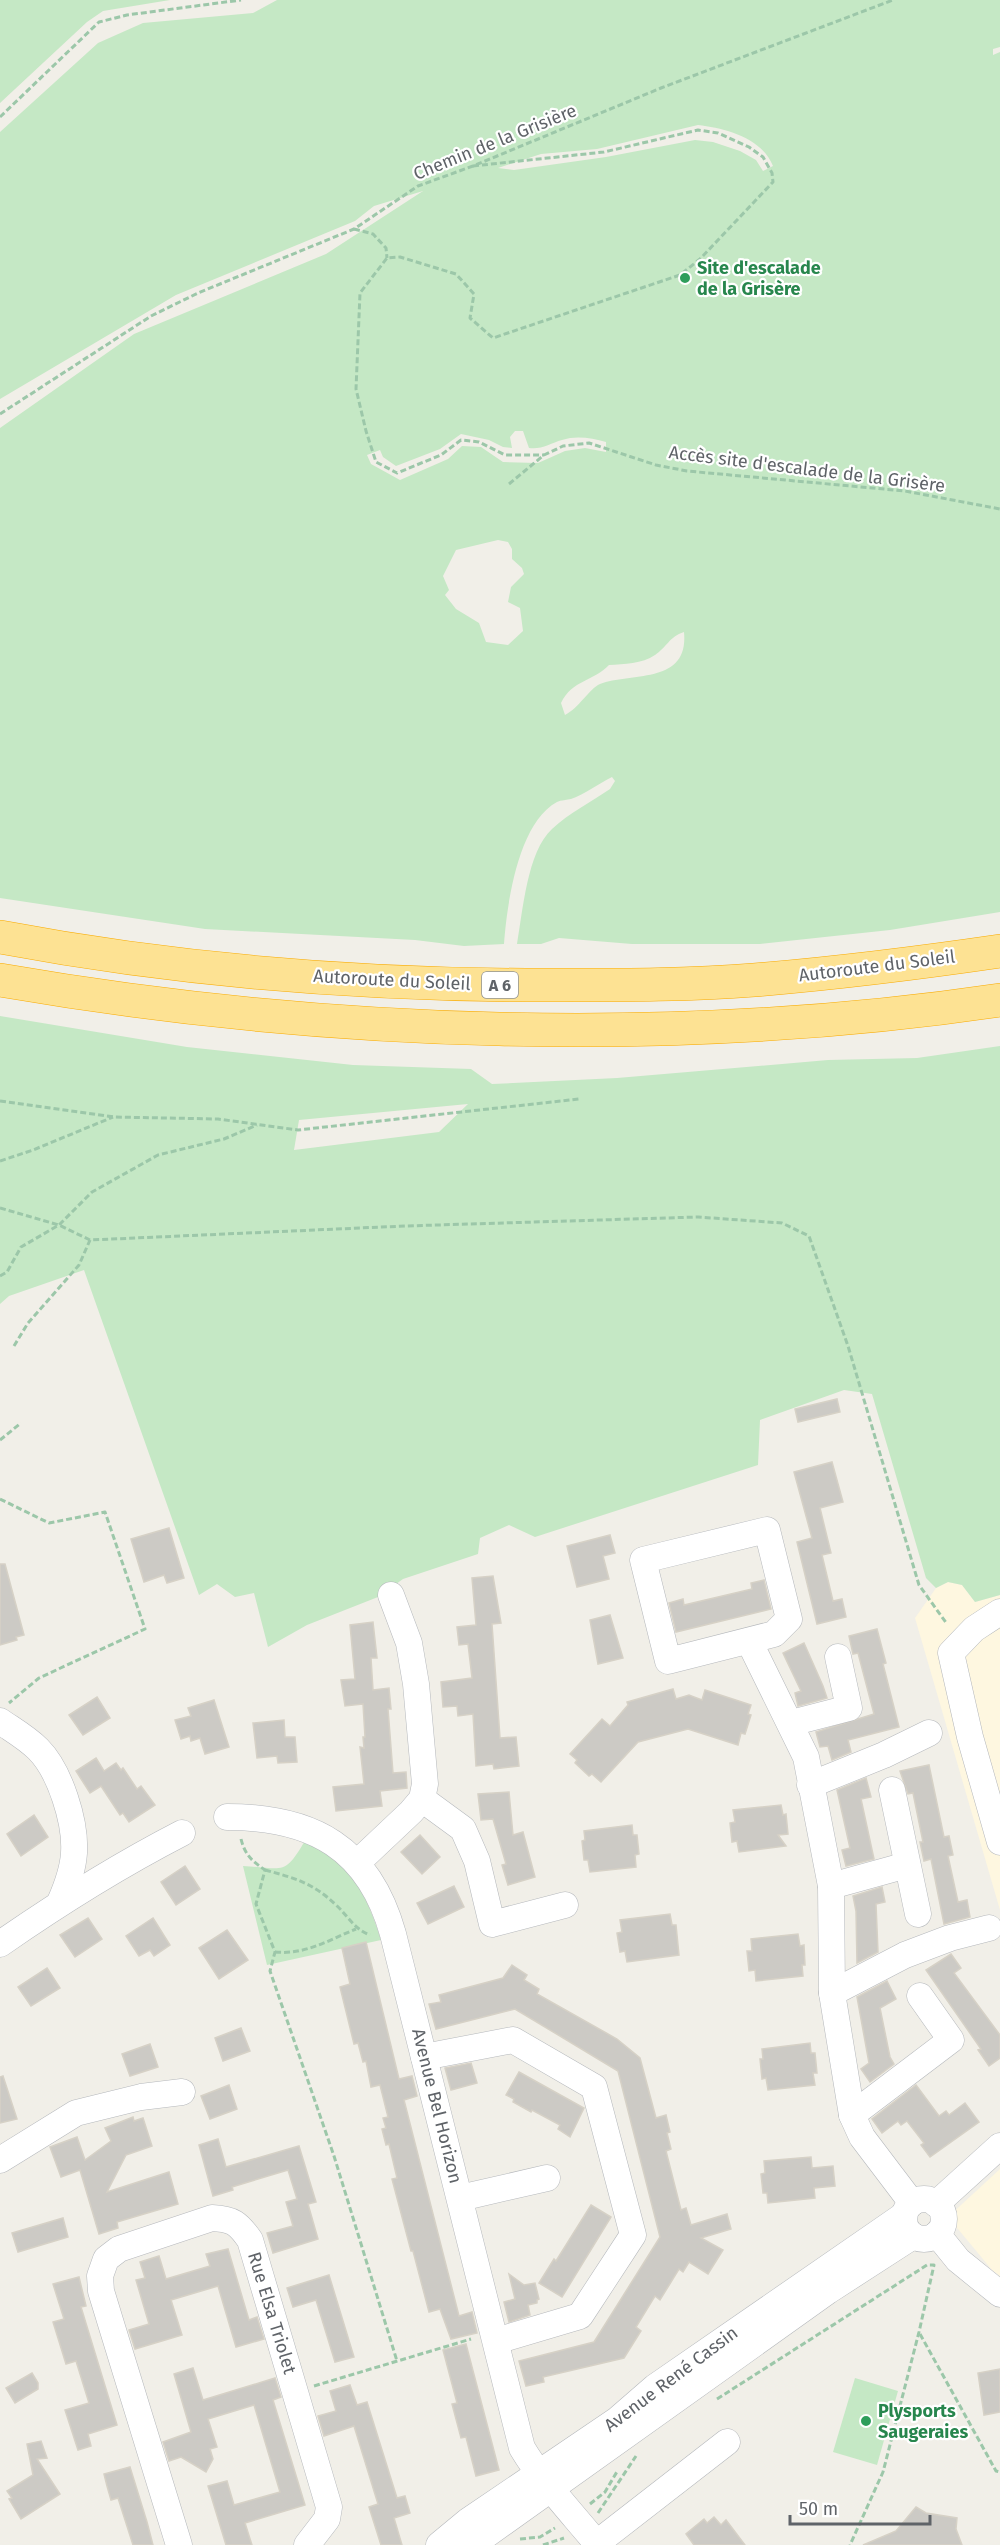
<svg xmlns="http://www.w3.org/2000/svg" width="1000" height="2545" font-family="'Fira Sans',sans-serif">
	<style>
		.commercial { fill: #fef7e0 }
		.green { fill: #c5e8c5; fill-rule: evenodd }
		.building { fill: #cccac5; stroke: #d6d1c6; stroke-width: 1.5 }
		.lines { fill: none; stroke-linecap: round; stroke-linejoin: round }
		.minor-casing { stroke: #b5b8bc; stroke-width: 27 }
		.highway-casing { stroke: #f9ab00; stroke-width: 34 }
		.path { stroke: #9cc7a9; stroke-width: 3; stroke-dasharray: 6 3; stroke-linecap: butt }
		.minor { stroke: #fff; stroke-width: 26 }
		.highway { stroke: #fde293; stroke-width: 33 }
		.leisure-dot { fill: #2e9e5b; stroke: #fff; stroke-width: 2 }
		.labels { text-anchor: middle; stroke-width: 4.5; stroke-linejoin: round; paint-order: stroke }
		.shield { fill: #fff; stroke: #8f9295; stroke-width: 1.5 }
		.shield-label { font-size: 16px; font-weight: bold; fill: #5f6368 }
		.street-label { font-size: 18px; fill: #5f6368; stroke: #fff }
		.leisure-label { font-size: 18px; font-weight: bold; fill: #27864d; stroke: #fff; text-anchor: start }
	</style>
	<rect width="100%" height="100%" fill="#f1efe8"/>
	<g class="commercial">
		<polygon points="948,1582 962,1585 975,1602 1000,1595 1000,1910 915,1618 936,1588"/>
		<polygon points="1000,2169 1000,2276 992,2270 948,2217"/>
	</g>
	<g class="green">
		<polygon points="0,0 170,0 103,11 87,22 0,103"/>
		<path d="M277 0H1000V47L993 49V55L1000 52V912L890 930 760 944H632L559 938 541 944H517C523 911 527 852 552 829 569 813 591 802 610 789L615 781 612 777C598 784 585 794 571 799 567 800 561 800 557 802 518 823 507 904 504 944L464 946 415 940 205 929 0 898V428L134 334 326 254 423 191 374 206 355 221 176 295 0 399V132L98 43 143 23 253 13ZM698 125C725 128 762 138 773 166L763 171 756 160 740 151 713 142 695 140 606 157 514 170 498 168 541 154 597 149ZM515 431H523L529 448C541 450 551 443 562 440 576 435 592 438 606 442V452L585 448 565 451 538 463 503 462 481 447 462 446 448 459 400 480 371 464 367 455 380 450 383 457 396 466 440 449 461 434 489 440 503 447 512 448 510 437ZM498 540 508 542 512 549V559L522 568 524 574 511 587 508 602 520 608 523 631 508 645 486 642 479 623 456 609 445 595 449 590 443 576 456 550ZM684 632C689 685 632 672 600 684 589 689 579 708 565 715L561 703C572 680 594 681 609 665 624 664 642 664 655 655 667 647 669 637 684 632Z"/>
		<path d="M0 1016 187 1047 353 1065 471 1069 492 1084 617 1078 828 1060 917 1058 1000 1046V1595L975 1602 962 1585 948 1582 936 1588 926 1578 872 1394 844 1390 760 1420 758 1465 535 1537 509 1525 480 1538 478 1554 403 1579 378 1597 307 1625 268 1647 254 1593 235 1597 217 1584 199 1595 84 1270 9 1296 0 1304ZM468 1104 439 1132 294 1150 299 1120Z"/>
		<path d="M306 1839C350 1863 367 1894 381 1940L267 1965 243 1866C284 1868 284 1877 306 1839Z"/>
		<polygon points="855,2378 898,2391 877,2465 833,2452"/>
	</g>
	<g class="building">
		<polygon points="837,1399 840,1412 798,1422 795,1409"/>
		<polygon points="832,1462 843,1502 820,1508 831,1553 822,1555 833,1601 842,1599 846,1617 817,1624 797,1542 812,1538 794,1472"/>
		<polygon points="169,1528 184,1578 167,1583 164,1575 144,1582 131,1539"/>
		<polygon points="610,1535 615,1553 603,1556 609,1579 577,1587 567,1546"/>
		<polygon points="0,1564 5,1564 24,1635 16,1637 17,1640 0,1645"/>
		<polygon points="493,1576 501,1623 492,1624 500,1738 516,1737 519,1766 494,1769 493,1764 476,1766 473,1714 458,1716 457,1706 443,1707 441,1682 472,1678 468,1644 459,1645 457,1627 476,1625 472,1578"/>
		<polygon points="764,1580 771,1609 676,1632 669,1603 683,1599 684,1605 752,1589 751,1583"/>
		<polygon points="610,1615 623,1658 598,1664 590,1620"/>
		<polygon points="373,1622 377,1658 371,1658 373,1690 389,1688 391,1709 388,1709 393,1773 406,1772 407,1788 380,1791 382,1806 336,1811 333,1787 364,1784 360,1747 364,1748 363,1737 365,1737 363,1704 345,1706 341,1680 355,1679 350,1625"/>
		<polygon points="877,1629 886,1663 883,1664 899,1727 848,1740 851,1752 832,1760 828,1746 820,1747 816,1732 874,1714 858,1653 853,1654 849,1636"/>
		<polygon points="804,1643 823,1686 827,1698 798,1706 795,1693 801,1691 783,1653"/>
		<polygon points="673,1689 676,1699 689,1695 702,1700 705,1690 751,1705 748,1714 751,1715 745,1734 741,1733 738,1745 688,1729 638,1742 601,1782 592,1774 589,1776 575,1763 577,1760 570,1754 602,1719 610,1726 628,1705 627,1702"/>
		<polygon points="97,1697 110,1718 83,1735 69,1715"/>
		<polygon points="214,1700 229,1747 205,1754 200,1738 191,1741 190,1736 181,1739 175,1720 191,1716 188,1708"/>
		<polygon points="284,1720 285,1737 295,1737 297,1762 278,1763 277,1756 257,1758 253,1723"/>
		<polygon points="96,1758 104,1771 116,1763 121,1770 123,1768 137,1789 141,1786 155,1805 129,1822 123,1813 120,1815 101,1786 90,1793 76,1771"/>
		<polygon points="929,1765 944,1837 949,1836 953,1855 948,1856 958,1902 967,1900 970,1917 944,1924 931,1859 924,1861 920,1842 923,1842 913,1793 908,1794 900,1771"/>
		<polygon points="866,1778 871,1797 861,1799 874,1859 846,1866 842,1850 850,1848 837,1790"/>
		<polygon points="509,1792 513,1835 523,1832 535,1877 508,1885 502,1865 506,1864 493,1819 481,1820 478,1794"/>
		<polygon points="781,1805 783,1815 786,1814 788,1834 778,1835 786,1846 739,1852 737,1841 732,1842 730,1823 735,1822 733,1810"/>
		<polygon points="34,1815 48,1837 21,1856 7,1834"/>
		<polygon points="632,1825 633,1835 637,1835 639,1854 635,1855 636,1867 590,1872 588,1860 584,1860 582,1841 585,1840 584,1831"/>
		<polygon points="420,1835 440,1857 422,1874 401,1852"/>
		<polygon points="185,1866 200,1889 176,1905 161,1882"/>
		<polygon points="454,1886 464,1907 428,1924 417,1903"/>
		<polygon points="882,1887 885,1902 876,1904 878,1952 857,1963 856,1911 853,1896"/>
		<polygon points="670,1914 672,1925 676,1925 679,1955 627,1962 625,1951 620,1952 617,1933 622,1932 620,1920"/>
		<polygon points="88,1918 102,1939 75,1957 60,1935"/>
		<polygon points="153,1918 170,1945 154,1956 150,1950 139,1956 126,1936"/>
		<polygon points="227,1930 248,1960 219,1979 199,1948"/>
		<polygon points="798,1934 800,1946 804,1945 805,1965 802,1965 803,1976 756,1981 755,1970 749,1971 747,1951 752,1951 751,1939"/>
		<polygon points="366,1942 399,2079 412,2076 417,2096 404,2100 459,2316 472,2312 477,2333 451,2339 440,2309 429,2312 413,2251 411,2251 392,2179 397,2178 389,2144 386,2145 382,2129 386,2128 383,2118 388,2117 380,2085 371,2087 366,2061 363,2062 358,2043 354,2044 340,1987 350,1984 342,1948"/>
		<polygon points="951,1954 961,1968 954,1973 1000,2035 1000,2058 989,2066 978,2050 981,2049 926,1970"/>
		<polygon points="512,1965 527,1975 524,1980 539,1989 537,1994 617,2039 640,2058 656,2118 666,2115 670,2132 667,2133 671,2149 666,2151 681,2210 686,2208 691,2225 727,2214 731,2229 701,2238 723,2250 708,2274 689,2262 683,2272 679,2269 660,2300 655,2296 636,2327 641,2331 624,2358 543,2377 544,2382 526,2386 519,2361 594,2342 660,2237 618,2071 515,2009 436,2029 429,2004 441,2002 439,1995 503,1978"/>
		<polygon points="47,1968 60,1988 31,2006 18,1987"/>
		<polygon points="887,1981 896,1999 880,2008 890,2057 894,2064 870,2082 861,2069 869,2063 857,1997"/>
		<polygon points="241,2028 250,2051 223,2061 215,2038"/>
		<polygon points="810,2043 811,2053 815,2053 817,2073 813,2073 815,2085 768,2090 766,2078 762,2079 760,2059 763,2059 762,2049"/>
		<polygon points="150,2044 158,2067 130,2076 122,2054"/>
		<polygon points="471,2063 477,2083 451,2090 445,2068"/>
		<polygon points="519,2072 584,2108 570,2137 558,2129 560,2125 532,2110 531,2112 513,2102 514,2099 506,2095"/>
		<polygon points="3,2076 17,2119 0,2123 0,2077"/>
		<polygon points="229,2085 237,2109 210,2119 201,2096"/>
		<polygon points="916,2085 939,2116 946,2111 949,2115 965,2103 979,2122 930,2157 921,2145 924,2143 907,2121 901,2125 898,2121 882,2133 872,2119"/>
		<polygon points="133,2117 134,2121 143,2118 152,2146 126,2155 107,2192 169,2172 178,2204 117,2222 118,2228 99,2234 80,2170 61,2177 50,2147 77,2137 85,2160 111,2141 105,2128"/>
		<polygon points="218,2139 226,2167 299,2146 316,2202 308,2204 318,2239 273,2253 267,2233 293,2226 286,2202 297,2199 288,2170 232,2187 233,2190 213,2196 199,2145"/>
		<polygon points="811,2157 812,2168 833,2166 835,2186 814,2188 815,2198 768,2203 767,2193 763,2193 761,2174 765,2173 764,2161"/>
		<polygon points="591,2205 611,2217 562,2297 539,2283 554,2259 556,2261"/>
		<polygon points="63,2218 68,2237 18,2252 12,2233"/>
		<polygon points="228,2249 249,2320 257,2317 264,2339 236,2347 218,2286 171,2300 182,2335 135,2349 129,2330 149,2324 136,2280 145,2278 140,2262 159,2256 166,2279 210,2266 206,2254"/>
		<polygon points="509,2274 524,2285 535,2283 539,2299 537,2300 537,2303 528,2305 530,2315 509,2322 504,2302 515,2299"/>
		<polygon points="329,2275 354,2357 335,2362 316,2300 293,2307 287,2288"/>
		<polygon points="79,2277 86,2306 81,2307 117,2425 88,2434 91,2446 78,2450 65,2410 89,2403 76,2361 66,2364 53,2322 64,2319 53,2284"/>
		<polygon points="466,2344 499,2470 476,2476 466,2437 461,2438 452,2404 457,2403 443,2350"/>
		<polygon points="193,2368 203,2400 275,2378 281,2397 273,2400 305,2505 245,2523 252,2545 226,2545 208,2486 227,2481 234,2505 280,2492 254,2405 208,2419 217,2447 210,2449 213,2459 206,2472 181,2457 169,2461 163,2442 191,2432 174,2374"/>
		<polygon points="1000,2369 1000,2412 984,2415 978,2373"/>
		<polygon points="32,2373 38,2383 38,2389 15,2403 6,2388"/>
		<polygon points="350,2385 357,2405 367,2402 397,2498 405,2496 410,2513 394,2518 402,2545 381,2545 369,2507 378,2504 354,2426 324,2436 318,2416 336,2411 330,2391"/>
		<polygon points="41,2441 47,2458 37,2459 60,2494 21,2519 9,2499 12,2498 7,2491 33,2475 27,2444"/>
		<polygon points="130,2467 147,2522 153,2545 133,2545 118,2498 111,2500 107,2486 104,2474"/>
		<polygon points="916,2507 926,2513 957,2518 956,2529 962,2545 863,2545 896,2531"/>
		<polygon points="714,2517 721,2525 726,2520 745,2545 694,2545 686,2534 704,2519 707,2523"/>
	</g>
	<g class="lines">
		<g class="minor-casing">
			<g id="minor">
				<polygon points="767,1530 789,1619 774,1634 668,1661 643,1560"/>
				<polyline points="1000,1612 974,1629 951,1653 970,1737 1000,1842"/>
				<polyline points="749,1641 806,1757 831,1886 832,1993 852,2115 862,2137 912,2203"/>
				<path d="M0 1721C13 1730 27 1738 38 1749 60 1771 76 1822 74 1853 73 1870 67 1886 60 1902"/>
				<polyline points="791,1723 849,1708 838,1657"/>
				<polyline points="810,1785 884,1755 929,1733"/>
				<polyline points="892,1790 918,1914"/>
				<polyline points="422,1799 463,1829 477,1861 492,1924 565,1905"/>
				<path d="M227 1817C313 1817 369 1848 393 1934L522 2448C543 2483 572 2513 598 2545"/>
				<polyline points="358,1862 411,1812 422,1799 425,1784 416,1684 409,1643 391,1595"/>
				<polyline points="831,1886 907,1865"/>
				<path d="M0 1944C59 1903 118 1866 182 1833"/>
				<polyline points="832,1993 905,1955 950,1938 989,1928"/>
				<polyline points="424,2057 513,2040 594,2087 633,2235 580,2316 496,2341"/>
				<polyline points="852,2115 951,2040 920,1996"/>
				<polyline points="0,2160 76,2113 141,2097 182,2092"/>
				<polyline points="460,2198 547,2178"/>
				<circle cx="924" cy="2219" r="20"/>
				<polyline points="936,2204 1000,2146"/>
				<polyline points="937,2234 958,2260 1000,2294"/>
				<polyline points="597,2543 727,2442"/>
				<path d="M179 2545 112 2327 101 2291 100 2276 106 2259 119 2249 212 2218C233 2219 238 2223 250 2240L329 2507 327 2519 307 2545"/>
				<polyline points="439,2545 468,2521 617,2420 655,2387 904,2215"/>
				<polyline points="472,2545 828,2291 913,2236"/>
			</g>
		</g>
		<g class="highway-casing">
			<g id="highway">
				<path d="M0 937C185 972 375 986 563 985 626 985 691 985 754 980 837 973 918 963 1000 951"/>
				<path d="M0 980C322 1036 676 1048 1000 1000"/>
			</g>
		</g>
		<g class="path">
			<polyline points="0,117 99,22 127,15 241,0"/>
			<polyline points="473,166 604,152 698,130 718,133 749,147 763,157 772,173 773,182 700,259 680,275 493,338 470,318 474,294 456,274 400,257 387,258 360,293 356,389 366,431 376,462 397,473 441,455 461,440 479,442 505,455 544,455"/>
			<polyline points="354,229 373,234 386,248 387,258"/>
			<polyline points="0,414 151,316 198,293 354,229 418,186 473,166 661,88 893,0"/>
			<polyline points="509,484 544,455 563,446 589,443 656,465 687,471 905,491 1000,509"/>
			<polyline points="0,1101 114,1117 218,1119 298,1130 579,1099"/>
			<polyline points="0,1161 33,1150 113,1117"/>
			<polyline points="0,1208 59,1225 90,1240 405,1226 698,1217 782,1223 809,1236 848,1346 919,1585 947,1624"/>
			<polyline points="0,1276 7,1272 21,1247 59,1225 92,1192 158,1155 224,1139 257,1125"/>
			<polyline points="14,1346 28,1323 79,1265 90,1240"/>
			<polyline points="0,1440 21,1423"/>
			<polyline points="0,1499 49,1523 105,1512 145,1629 39,1678 9,1703"/>
			<path d="M241 1839C245 1855 252 1861 265 1870L256 1904 275 1952 270 1971 334 2156 397 2361"/>
			<path d="M265 1870C295 1878 313 1883 336 1905 348 1916 354 1929 370 1935"/>
			<path d="M275 1952C305 1955 329 1940 356 1929"/>
			<polyline points="920,2334 996,2471 1000,2472"/>
			<polyline points="314,2386 471,2339"/>
			<polyline points="717,2399 927,2265 934,2265 919,2332 883,2472 850,2545"/>
			<polyline points="590,2504 605,2492 618,2470"/>
			<polyline points="598,2513 636,2456"/>
			<polyline points="520,2539 540,2537 555,2528"/>
			<polyline points="543,2545 564,2538"/>
		</g>
		<use href="#minor" class="minor"/>
		<use href="#highway" class="highway"/>
	</g>
	<g class="leisure-dot">
		<circle cx="685" cy="278" r="6"/>
		<circle cx="866" cy="2421" r="6"/>
	</g>
	<g class="labels">
		<rect class="shield" x="482" y="972" width="36" height="26" rx="4.5"/>
		<g class="shield-label">
			<text x="500" y="991">A 6</text>
		</g>
		<g class="street-label">
			<text transform="translate(495 142) rotate(-22)" y="6">Chemin de la Grisière</text>
			<text transform="translate(807 469) rotate(7)" y="6">Accès site d'escalade de la Grisère</text>
			<text transform="translate(877 966) rotate(-7)" y="6">Autoroute du Soleil</text>
			<text transform="translate(392 980) rotate(3)" y="6">Autoroute du Soleil</text>
			<text transform="translate(437 2106) rotate(76)" y="6">Avenue Bel Horizon</text>
			<text transform="translate(272 2313) rotate(73)" y="6">Rue Elsa Triolet</text>
			<text transform="translate(671 2379) rotate(-37)" y="6">Avenue René Cassin</text>
		</g>
		<g class="leisure-label">
			<text x="697" y="274">Site d'escalade<tspan x="697" dy="21">de la Grisère</tspan></text>
			<text x="878" y="2417">Plysports<tspan x="878" dy="21">Saugeraies</tspan></text>
		</g>
	</g>
	<path d="M790 2515v9h140v-9" fill="none" stroke="#5f6368" stroke-width="3"/>
	<text x="799" y="2515" font-size="18" fill="#5f6368" stroke="#ffffff" stroke-width="4.5" paint-order="stroke">50 m</text>
</svg>
